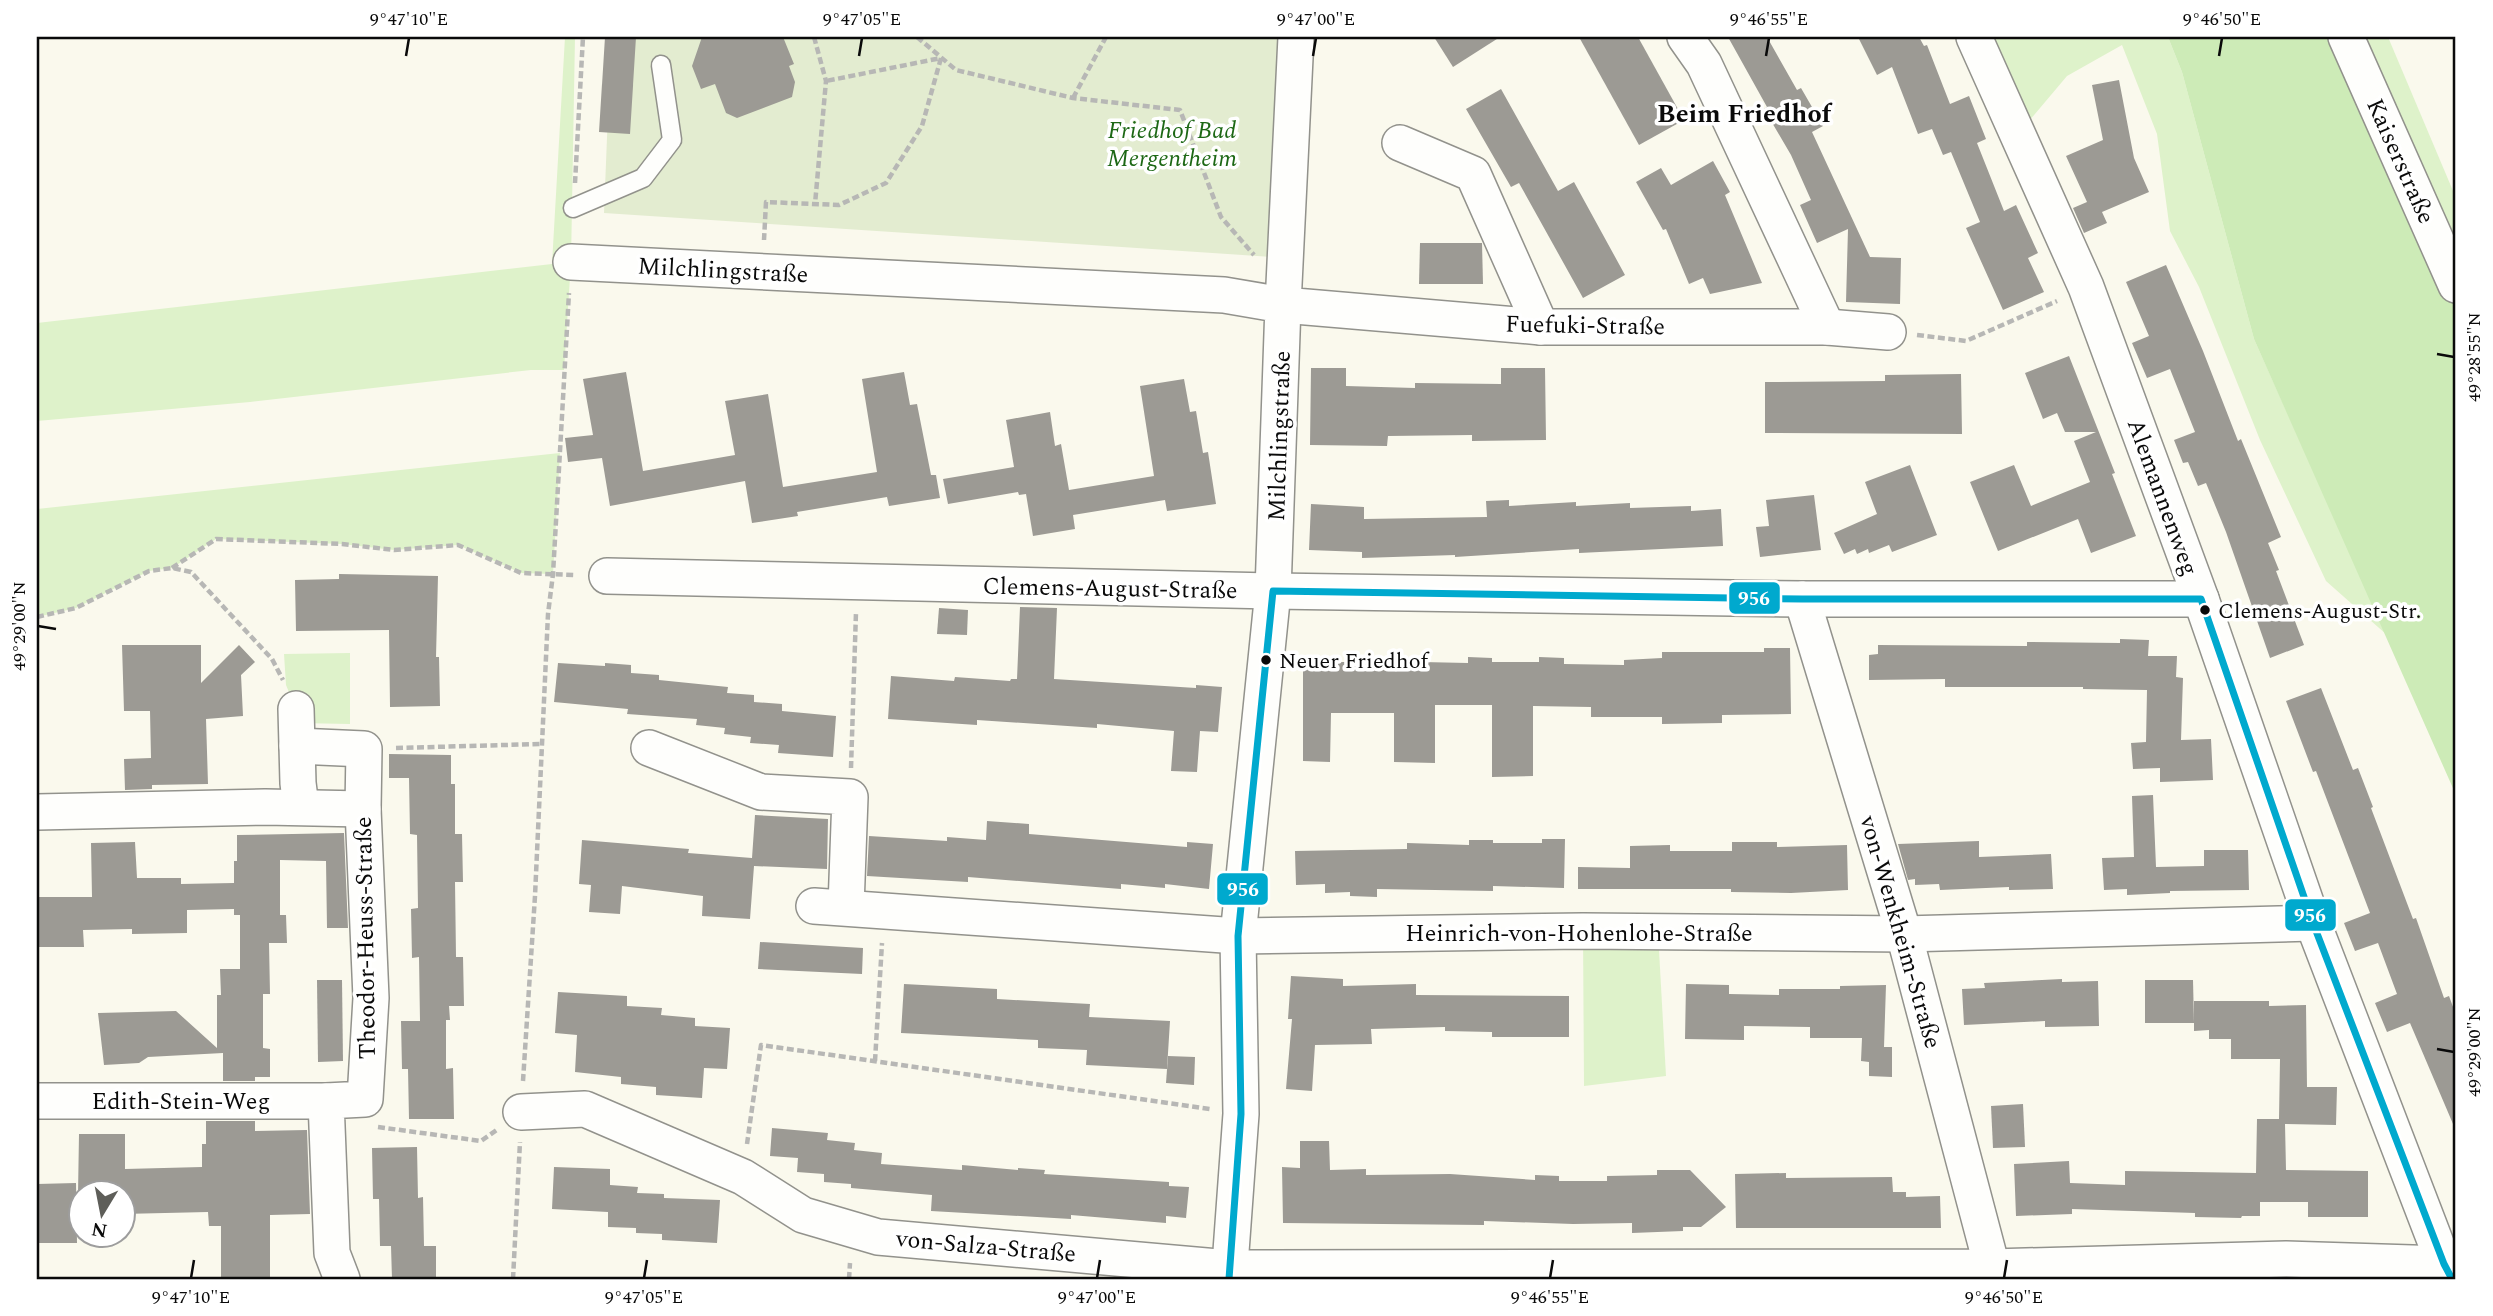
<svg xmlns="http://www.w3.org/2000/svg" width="2493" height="1316" font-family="Spectral,serif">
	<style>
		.green { fill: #def2ca }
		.forest { fill: #cdebb7 }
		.cemetery { fill: #e3ecd0 }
		.building { fill: #9c9a94 }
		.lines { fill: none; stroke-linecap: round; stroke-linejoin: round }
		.service-casing { stroke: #92928c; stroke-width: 21 }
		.minor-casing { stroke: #92928c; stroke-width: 38 }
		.path { stroke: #b7b7b5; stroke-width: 4.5; stroke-dasharray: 7 3.5; stroke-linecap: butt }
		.service { stroke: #fefefc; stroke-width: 18 }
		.minor { stroke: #fefefc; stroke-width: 35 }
		.bus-1-casing { stroke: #fff; stroke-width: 12 }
		.bus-1 { stroke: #00a9ce; stroke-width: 7 }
		.ticks { fill: none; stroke: #0a0a0a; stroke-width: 2.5 }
		.bus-dot { fill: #0a0a0a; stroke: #fff; stroke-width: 2.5 }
		.labels { text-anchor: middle; stroke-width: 7; stroke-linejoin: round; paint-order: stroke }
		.bus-label { font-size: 22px; fill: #0a0a0a; stroke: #fff; text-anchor: start }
		.park-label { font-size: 24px; font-style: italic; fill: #1d6815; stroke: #fff }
		.street-label { font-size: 24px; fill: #0a0a0a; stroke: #fff }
		.neighbourhood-label { font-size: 26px; font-weight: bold; fill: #0a0a0a; stroke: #fff }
		.line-badge { stroke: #fff; stroke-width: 2.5 }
		.badge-label { font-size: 19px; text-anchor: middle; font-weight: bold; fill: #fff }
		.neatline { fill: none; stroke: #0a0a0a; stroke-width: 2.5 }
		.ticks-label { font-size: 18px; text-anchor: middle; fill: #0a0a0a }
	</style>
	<rect width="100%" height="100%" fill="#faf9ed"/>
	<g class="green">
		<polygon points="565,37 575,37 571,262 564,370 531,370 250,402 37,421 37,323 552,264"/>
		<polygon points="1991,37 2168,37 2182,72 2254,339 2387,635 2326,581 2260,440 2199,287 2170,231 2157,134 2122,45 2067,76 2018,134"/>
		<polygon points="2346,37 2388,37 2456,198 2456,285"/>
		<polygon points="560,453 553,574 521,573 458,545 394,550 342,544 216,539 172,568 149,571 76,608 37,617 37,509"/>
		<polygon points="350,653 350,724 296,723 296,709 286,685 284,654"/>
		<polygon points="1583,931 1658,932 1666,1076 1584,1086"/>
	</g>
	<polygon class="forest" points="2168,37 2348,37 2456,281 2456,795 2254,339 2182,72"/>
	<polygon class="cemetery" points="611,37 1286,37 1273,257 604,213"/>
	<g class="building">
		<polygon points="605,37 636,37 630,134 599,132"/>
		<polygon points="702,37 783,37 794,64 789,66 795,82 792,97 737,118 726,113 715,84 701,89 692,66"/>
		<polygon points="1434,37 1500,37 1453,67"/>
		<polygon points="1579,37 1638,37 1684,120 1639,145"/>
		<polygon points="1728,37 1767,37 1797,90 1801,88 1823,126 1812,132 1870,257 1901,258 1900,304 1846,302 1848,229 1817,243 1800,205 1811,200 1791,155 1764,109 1767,107"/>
		<polygon points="1858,37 1919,37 1924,46 1927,45 1950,104 1969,96 1986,139 1977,143 2004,211 2016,205 2038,253 2028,258 2044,292 2003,310 1966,228 1980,222 1951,152 1943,155 1932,129 1918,134 1892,67 1877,75"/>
		<polygon points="2119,80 2134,158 2149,192 2102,212 2107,223 2084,233 2073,208 2087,202 2066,156 2103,140 2092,85"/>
		<polygon points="1501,89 1558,191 1574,182 1625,275 1583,298 1519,183 1511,187 1466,109"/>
		<polygon points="1713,161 1730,192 1725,195 1762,283 1710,294 1703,278 1689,284 1666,229 1663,230 1636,182 1661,168 1671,185"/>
		<polygon points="1420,243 1482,243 1483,284 1419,284"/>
		<polygon points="2166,265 2203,351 2238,441 2241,439 2281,537 2268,543 2279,570 2276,571 2304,645 2270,658 2226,532 2206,483 2198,486 2188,462 2183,463 2174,440 2195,432 2170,369 2147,378 2132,343 2149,336 2126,282"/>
		<polygon points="2069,356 2115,473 2112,474 2136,536 2091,553 2078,519 1998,551 1970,482 2014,465 2031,506 2090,482 2074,441 2096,432 2065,432 2057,413 2043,419 2025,373"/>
		<polygon points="1311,368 1346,368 1346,386 1415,388 1415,383 1501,384 1501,368 1545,368 1546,440 1472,441 1472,435 1388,436 1387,446 1310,445"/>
		<polygon points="626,372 643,471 735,455 725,401 768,394 783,487 877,472 862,379 904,372 910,405 917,404 931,475 936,475 940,498 889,506 887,497 797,512 798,516 752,523 745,481 610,506 602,458 568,462 565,438 593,435 583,379"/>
		<polygon points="1961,374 1962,434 1765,433 1765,382 1885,381 1885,375"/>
		<polygon points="1184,379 1190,412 1196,411 1203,453 1208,452 1216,504 1167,511 1165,500 1073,515 1075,529 1033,536 1026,494 1019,495 1018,492 948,504 943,479 1014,467 1006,420 1050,412 1055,446 1061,444 1069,490 1154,476 1140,386"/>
		<polygon points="1910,465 1937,535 1892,552 1889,545 1869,553 1868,549 1857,554 1855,549 1844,554 1834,533 1877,514 1865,482"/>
		<polygon points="1814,495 1821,550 1760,557 1756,527 1769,526 1766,500"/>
		<polygon points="1509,500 1509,506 1576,502 1576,506 1630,503 1630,508 1691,506 1691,511 1721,509 1723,546 1579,553 1579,549 1455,557 1455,555 1362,558 1362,552 1309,550 1311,504 1364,507 1364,519 1487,517 1486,501"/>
		<polygon points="339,574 438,576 436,657 439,657 440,706 390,707 389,630 296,631 295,580 339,579"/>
		<polygon points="1020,607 1057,608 1054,679 1196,688 1196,685 1222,687 1218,732 1200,731 1197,772 1171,771 1174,731 1097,724 1097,728 977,720 977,725 888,719 891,676 954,681 955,677 1010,681 1011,679 1017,679"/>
		<polygon points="939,608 968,610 967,635 937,634"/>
		<polygon points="2120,639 2149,640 2148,656 2177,656 2176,677 2183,678 2181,740 2211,739 2213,780 2160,782 2160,768 2133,769 2131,743 2146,742 2147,690 2083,689 2083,687 1945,687 1945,679 1869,680 1869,655 1878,654 1878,645 2027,646 2027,642 2120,643"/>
		<polygon points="122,645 201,645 201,683 239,645 255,662 241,675 243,716 206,719 208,784 152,785 152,789 125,790 124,759 151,758 150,711 124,711"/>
		<polygon points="1764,648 1790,648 1791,714 1722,715 1722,723 1662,724 1662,717 1591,717 1591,707 1533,706 1533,776 1492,777 1492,705 1435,705 1435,763 1394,762 1394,713 1331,713 1330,762 1303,761 1303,662 1362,662 1363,657 1422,657 1422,662 1468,663 1468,657 1492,658 1492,662 1539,662 1539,657 1564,658 1564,664 1624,665 1624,660 1662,658 1662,652 1764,652"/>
		<polygon points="558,663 605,666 605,663 631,665 631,673 659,675 659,680 728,687 727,693 754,695 754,702 782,704 782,711 836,716 833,757 778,753 779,745 750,743 751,737 724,734 725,728 696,725 697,719 627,714 628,709 554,702"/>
		<polygon points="2321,688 2353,770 2358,768 2373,807 2371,808 2413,919 2416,918 2444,998 2449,996 2456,1015 2456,1131 2410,1023 2387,1032 2375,1003 2397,994 2378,943 2355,951 2344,923 2370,913 2316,771 2313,772 2286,701"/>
		<polygon points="389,754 451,755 451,784 455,784 455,834 462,834 463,882 455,882 456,957 463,957 464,1006 449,1006 450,1020 446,1020 446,1069 453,1068 454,1119 409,1119 408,1069 402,1069 401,1021 420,1021 419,957 412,958 411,909 418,908 417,835 410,834 409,778 389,778"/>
		<polygon points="2153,795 2156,867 2204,866 2204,850 2248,850 2249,890 2170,891 2170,893 2127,895 2127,889 2104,890 2102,858 2134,857 2132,796"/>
		<polygon points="755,815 828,819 827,869 754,866 750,919 702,916 703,896 622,886 620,914 589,912 591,885 579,884 582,840 689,849 688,853 752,858"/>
		<polygon points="987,821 1029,824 1029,834 1187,847 1187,842 1213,844 1209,889 1165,884 1165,888 1121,884 1121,889 968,877 968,882 867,876 869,836 947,841 947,837 986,840"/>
		<polygon points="344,833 348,928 327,928 326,861 280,860 280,915 286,915 287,943 269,943 270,994 263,994 263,1048 270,1049 270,1077 255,1077 255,1081 223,1081 223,1053 148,1057 139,1063 104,1065 98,1013 176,1011 217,1048 217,995 221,995 220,969 240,969 240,915 234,915 234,909 187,910 187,933 132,934 132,929 83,930 84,947 39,947 39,897 92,897 91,843 135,842 137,878 181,878 181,884 234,883 234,861 237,861 237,835"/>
		<polygon points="1542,839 1565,839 1564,888 1493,886 1493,891 1377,889 1377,897 1350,896 1350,892 1325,893 1325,884 1296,885 1295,851 1407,849 1407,843 1469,845 1469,840 1493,840 1493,843 1542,843"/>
		<polygon points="1979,841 1979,857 2051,854 2053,889 2009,890 2009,887 1940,890 1939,884 1915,885 1915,879 1908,880 1898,844"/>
		<polygon points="1732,842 1777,842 1777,847 1847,845 1848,890 1791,893 1731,892 1731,889 1578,889 1578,867 1630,868 1630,846 1670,845 1670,851 1732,851"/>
		<polygon points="760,942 863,948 862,974 758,969"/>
		<polygon points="1291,976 1343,979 1343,986 1416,984 1416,995 1569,996 1569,1037 1492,1037 1492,1032 1445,1031 1445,1027 1371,1029 1372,1044 1315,1045 1312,1091 1286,1089 1292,1019 1288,1019"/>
		<polygon points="2062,979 2062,982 2098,981 2099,1026 2045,1027 2045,1021 1964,1025 1962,989 1985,988 1984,983"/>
		<polygon points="317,980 342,980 343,1061 318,1062"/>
		<polygon points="2145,980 2193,980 2194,1023 2145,1023"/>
		<polygon points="904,984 997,989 997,999 1090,1004 1089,1017 1170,1021 1167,1069 1086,1065 1087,1050 1038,1048 1038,1040 901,1033"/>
		<polygon points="1686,984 1729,985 1729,994 1779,995 1779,989 1840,989 1840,986 1886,985 1884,1047 1892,1047 1892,1077 1869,1076 1869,1062 1861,1061 1862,1038 1810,1038 1810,1027 1744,1026 1744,1040 1685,1039"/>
		<polygon points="558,992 627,996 627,1006 662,1008 661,1015 695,1018 695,1026 730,1028 727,1069 704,1068 702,1098 656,1095 656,1087 621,1084 621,1077 575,1072 577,1035 555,1033"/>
		<polygon points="2194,1001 2269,1001 2269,1006 2306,1005 2307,1087 2337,1087 2336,1125 2285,1124 2286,1170 2368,1171 2368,1217 2308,1217 2308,1202 2260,1202 2260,1216 2242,1216 2241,1218 2195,1217 2195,1213 2072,1209 2072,1214 2016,1216 2014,1164 2069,1161 2070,1183 2125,1185 2125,1171 2256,1173 2257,1119 2279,1119 2280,1059 2231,1059 2231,1039 2209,1039 2209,1030 2194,1031"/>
		<polygon points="1168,1056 1195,1057 1194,1085 1166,1083"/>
		<polygon points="2023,1104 2025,1147 1993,1148 1991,1106"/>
		<polygon points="206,1121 255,1121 255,1131 307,1130 310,1214 270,1215 270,1279 221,1279 221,1226 209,1226 208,1212 122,1214 122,1194 78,1194 79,1134 125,1134 125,1169 202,1167 202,1144 206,1144"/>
		<polygon points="772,1128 828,1133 827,1140 855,1143 854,1150 882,1153 881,1164 962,1170 962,1165 1018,1170 1018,1168 1045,1170 1044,1174 1169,1182 1169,1186 1189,1187 1186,1218 1166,1216 1166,1223 1071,1215 1071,1219 931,1211 932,1195 851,1188 851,1184 824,1182 824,1174 797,1172 798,1158 770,1156"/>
		<polygon points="1300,1141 1329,1141 1330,1170 1366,1169 1366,1175 1450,1174 1535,1180 1535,1175 1559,1176 1559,1181 1607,1181 1607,1176 1657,1175 1657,1170 1690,1170 1726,1207 1701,1227 1683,1227 1683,1231 1632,1233 1632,1223 1573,1224 1484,1221 1484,1225 1283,1223 1282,1167 1300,1168"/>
		<polygon points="417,1147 418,1198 423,1197 424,1246 436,1246 436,1279 392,1279 391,1246 380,1246 379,1199 373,1199 372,1148"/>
		<polygon points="554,1167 610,1169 610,1185 638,1187 637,1193 664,1194 664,1198 720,1200 717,1243 662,1240 662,1234 636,1233 636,1228 608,1227 608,1212 552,1209"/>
		<polygon points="1786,1173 1786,1178 1892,1177 1893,1192 1906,1192 1906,1197 1940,1196 1941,1228 1736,1228 1735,1174"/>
		<polygon points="76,1183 77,1243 37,1243 37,1184"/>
	</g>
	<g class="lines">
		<g class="service-casing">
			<polyline id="service" points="573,208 643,178 672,140 661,65"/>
		</g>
		<g class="minor-casing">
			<g id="minor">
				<polyline points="1296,37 1283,305 1541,327 1827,327 1888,332"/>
				<polyline points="1685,37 1704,64 1827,327"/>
				<polyline points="1974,37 2086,287 2201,599 2313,923 2444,1264 2452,1279"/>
				<polyline points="2346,37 2456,285"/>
				<polyline points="1400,143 1473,174 1541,327"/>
				<polyline points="571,262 1224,295 1283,305 1273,591 1238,936 1241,1114 1229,1279"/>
				<polyline points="607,576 1273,591 1802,599 2201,599"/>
				<polyline points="1802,599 1904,934 1992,1267"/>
				<polyline points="296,709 298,783 301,807"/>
				<polyline points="297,746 364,749 363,809 371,998 365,1099 326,1101 332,1253 342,1279"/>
				<polyline points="649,748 761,792 850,797 846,907"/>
				<polyline points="37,812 265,807 363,809"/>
				<polyline points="814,906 1238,936 1583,931 1904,934 2313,923"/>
				<polyline points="37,1101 326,1101"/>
				<polyline points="521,1112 585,1109 743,1177 803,1215 878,1237 1229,1268 1992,1267 2286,1259 2444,1264"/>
			</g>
		</g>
		<g class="path">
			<polyline points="814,37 826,81 815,204"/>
			<polyline points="917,37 956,70 1073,98 1180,110 1221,217 1254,255"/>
			<polyline points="1073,98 1106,37"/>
			<polyline points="575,183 583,37"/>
			<polyline points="764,240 766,202 839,205 886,183 922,126 941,58 826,81"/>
			<polyline points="1917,335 1966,341 2057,301"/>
			<polyline points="172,568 216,539 342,544 394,550 458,545 521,573 575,575"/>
			<polyline points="37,617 76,608 149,571 172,568 191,572 272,659 283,680"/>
			<polyline points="396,748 541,744"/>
			<polyline points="851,768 856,612"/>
			<polyline points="875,1061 882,943"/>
			<polyline points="523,1081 535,896 548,614 553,574 569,293"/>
			<polyline points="378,1127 481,1141 498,1129"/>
			<polyline points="747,1144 761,1045 1210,1109"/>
			<polyline points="513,1279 520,1142"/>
			<polyline points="849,1279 850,1263"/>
		</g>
		<use href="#service" class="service"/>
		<use href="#minor" class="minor"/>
		<g class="bus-1-casing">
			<polyline id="bus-1" points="1229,1279 1241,1114 1238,936 1273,591 1802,599 2201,599 2313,923 2444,1264 2452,1279"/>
		</g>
		<use href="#bus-1" class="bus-1"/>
	</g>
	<path class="ticks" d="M406 56 409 38M859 56 862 38M1313 56 1316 38M1766 56 1769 38M2219 56 2222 38M2437 354 2454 357M38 626 56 629M2437 1049 2454 1052M191 1278 194 1260M644 1278 647 1260M1097 1278 1100 1260M1550 1278 1553 1260M2004 1278 2007 1260"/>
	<g class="bus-dot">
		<circle cx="2205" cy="610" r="6"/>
		<circle cx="1266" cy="660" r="6"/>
	</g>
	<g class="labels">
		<g class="bus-label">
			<text x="2218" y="618">Clemens-August-Str.</text>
			<text x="1279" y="668">Neuer Friedhof</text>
		</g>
		<g class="park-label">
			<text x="1172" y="138">Friedhof Bad<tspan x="1172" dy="28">Mergentheim</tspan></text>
		</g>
		<g class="street-label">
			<text transform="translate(2401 161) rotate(66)" y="8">Kaiserstraße</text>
			<text transform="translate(723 270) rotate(3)" y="8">Milchlingstraße</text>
			<text transform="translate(1585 325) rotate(1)" y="8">Fuefuki-Straße</text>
			<text transform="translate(1279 436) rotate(-88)" y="8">Milchlingstraße</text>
			<text transform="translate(2163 497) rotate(70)" y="8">Alemannenweg</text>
			<text transform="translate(1110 588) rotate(1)" y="8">Clemens-August-Straße</text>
			<text transform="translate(1901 932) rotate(74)" y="8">von-Wenkheim-Straße</text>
			<text x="1579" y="941">Heinrich-von-Hohenlohe-Straße</text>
			<text transform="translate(365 938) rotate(-91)" y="8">Theodor-Heuss-Straße</text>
			<text x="181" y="1109">Edith-Stein-Weg</text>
			<text transform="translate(986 1246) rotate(5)" y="8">von-Salza-Straße</text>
		</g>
		<g class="neighbourhood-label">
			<text x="1744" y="122">Beim Friedhof</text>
		</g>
	</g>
	<g class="line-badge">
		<rect x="1728" y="581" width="53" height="34" rx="7" fill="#00a9ce"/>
		<rect x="1216" y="872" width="53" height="34" rx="7" fill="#00a9ce"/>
		<rect x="2284" y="898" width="53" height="34" rx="7" fill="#00a9ce"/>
	</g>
	<g class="badge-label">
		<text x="1754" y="605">956</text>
		<text x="1243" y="896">956</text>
		<text x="2310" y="922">956</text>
	</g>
	<rect width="2493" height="1316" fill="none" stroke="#ffffff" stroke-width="77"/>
	<g transform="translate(102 1214) rotate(190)"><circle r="33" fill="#ffffff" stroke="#9d9d9d" stroke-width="2"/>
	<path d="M0-5L12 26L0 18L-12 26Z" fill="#5e5e59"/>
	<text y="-10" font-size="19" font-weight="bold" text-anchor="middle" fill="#0a0a0a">N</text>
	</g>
	<rect x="38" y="38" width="2416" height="1240" class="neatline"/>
	<g class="ticks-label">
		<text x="409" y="25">9°47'10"E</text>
		<text x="862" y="25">9°47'05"E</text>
		<text x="1316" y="25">9°47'00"E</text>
		<text x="1769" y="25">9°46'55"E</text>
		<text x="2222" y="25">9°46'50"E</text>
		<text transform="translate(2474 357) rotate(-90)" y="6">49°28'55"N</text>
		<text transform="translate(19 626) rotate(-90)" y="6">49°29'00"N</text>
		<text transform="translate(2474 1052) rotate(-90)" y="6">49°29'00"N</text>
		<text x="191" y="1303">9°47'10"E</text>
		<text x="644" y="1303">9°47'05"E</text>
		<text x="1097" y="1303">9°47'00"E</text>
		<text x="1550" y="1303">9°46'55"E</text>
		<text x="2004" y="1303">9°46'50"E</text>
	</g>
</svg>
